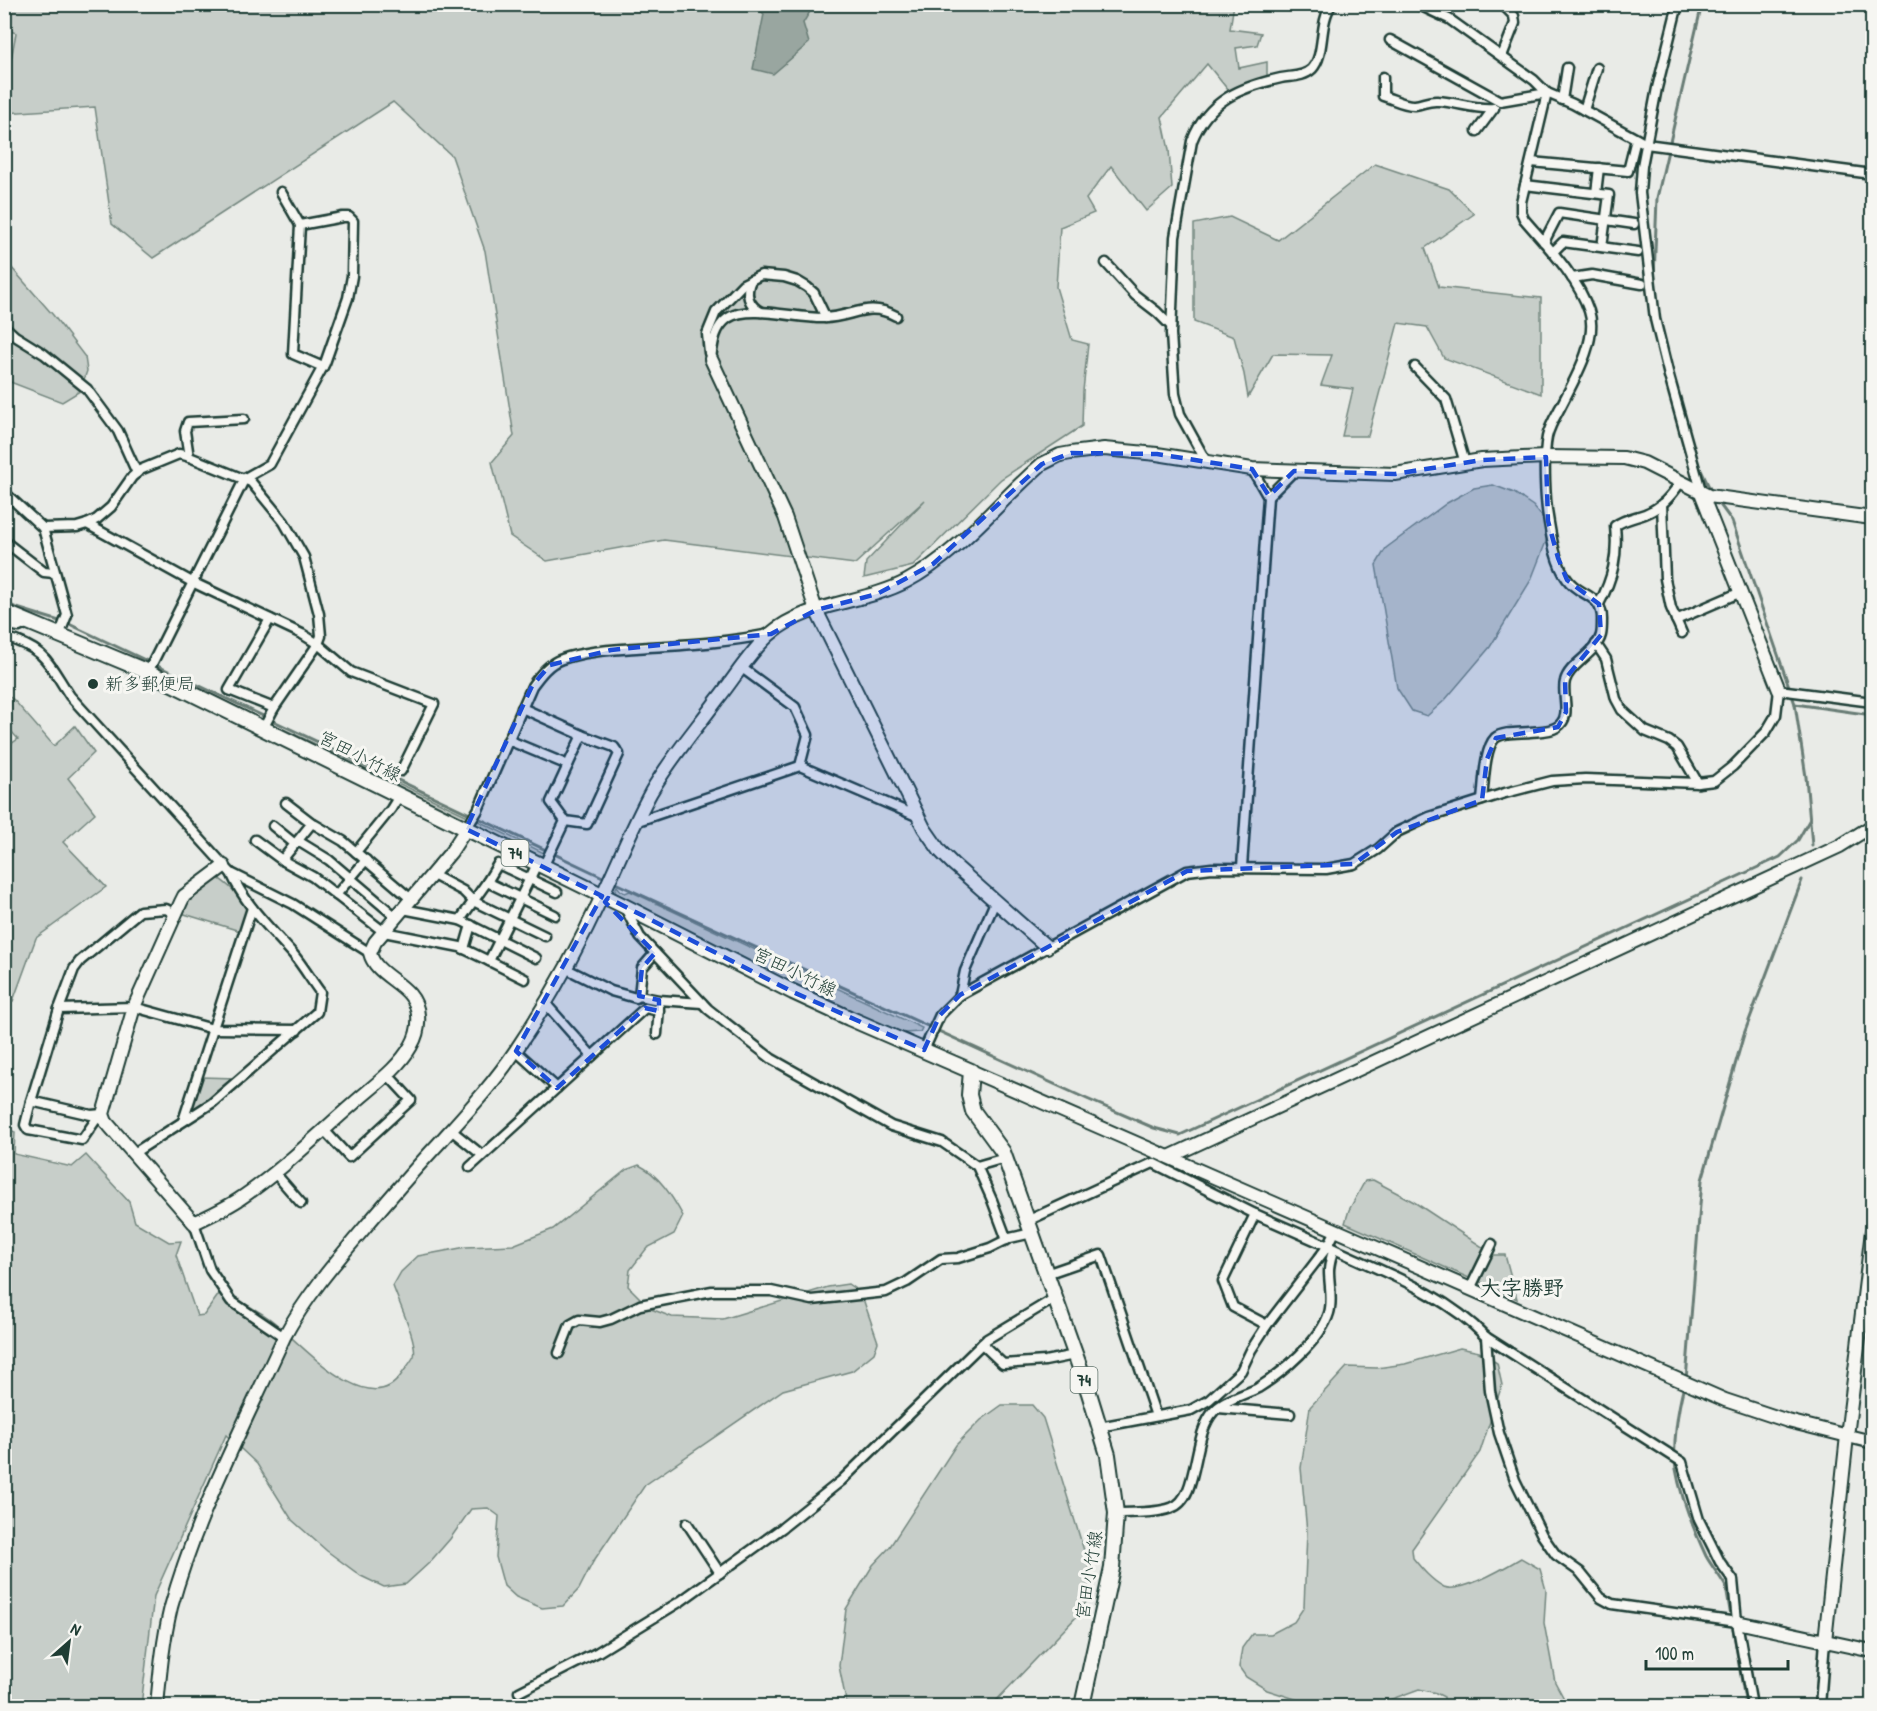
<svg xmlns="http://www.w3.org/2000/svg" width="1877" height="1711" font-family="'Patrick Hand','Klee One',sans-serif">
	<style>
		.green { fill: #c7cec9; stroke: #73867e; stroke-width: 1.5 }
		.water { fill: #99a6a0; stroke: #687c75; stroke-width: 1.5 }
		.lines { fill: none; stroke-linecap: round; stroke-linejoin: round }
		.stream { stroke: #687c75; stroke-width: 3 }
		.street-casing { stroke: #1f3d34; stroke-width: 13 }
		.secondary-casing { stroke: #1f3d34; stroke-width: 16 }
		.primary-casing { stroke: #1f3d34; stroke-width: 18 }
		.street { stroke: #f6f6f2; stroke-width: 8 }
		.secondary { stroke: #f6f6f2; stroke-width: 12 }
		.primary { stroke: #f6f6f2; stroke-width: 14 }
		.marked { fill: #1d4ed8; fill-opacity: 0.2; stroke: #1d4ed8; stroke-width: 4.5; stroke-dasharray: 12 8; stroke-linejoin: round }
		.poi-dot { fill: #1f3d34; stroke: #f6f6f2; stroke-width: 2 }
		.labels { text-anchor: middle; stroke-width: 6; stroke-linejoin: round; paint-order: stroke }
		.shield { fill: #f6f6f2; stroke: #60746d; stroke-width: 1.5 }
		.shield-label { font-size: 16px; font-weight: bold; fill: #1f3d34 }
		.poi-label { font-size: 18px; fill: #1f3d34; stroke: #f6f6f2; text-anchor: start }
		.street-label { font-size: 18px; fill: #1f3d34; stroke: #f6f6f2 }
		.quarter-label { font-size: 21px; font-weight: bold; fill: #1f3d34; stroke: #f6f6f2 }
	</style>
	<rect width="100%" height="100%" fill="#e9ebe7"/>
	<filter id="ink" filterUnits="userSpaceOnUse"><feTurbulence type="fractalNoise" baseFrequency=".0167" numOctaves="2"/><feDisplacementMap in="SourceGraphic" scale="12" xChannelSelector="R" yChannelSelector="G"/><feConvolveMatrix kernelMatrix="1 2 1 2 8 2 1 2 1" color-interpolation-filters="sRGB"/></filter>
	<g filter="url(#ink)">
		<g class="green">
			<polygon points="5,4 1234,4 1230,29 1261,33 1257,45 1236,48 1239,68 1267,62 1267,77 1229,91 1207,64 1162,117 1169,150 1172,188 1146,211 1111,166 1086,199 1094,213 1060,227 1056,287 1072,340 1088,344 1083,391 1082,426 1001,479 913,566 864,578 866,562 925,500 855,564 664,540 547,561 510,536 492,462 514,436 485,251 452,156 393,102 153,258 112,224 95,107 5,113 5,91 16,33 5,29"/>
			<polygon points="1375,164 1449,189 1474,214 1425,248 1439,287 1541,298 1541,394 1444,358 1427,327 1398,323 1368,436 1342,436 1353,389 1321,385 1332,355 1273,354 1248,397 1244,374 1234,337 1194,322 1194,224 1230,217 1278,240"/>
			<polygon points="4,259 53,315 85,357 87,371 80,391 62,402 5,380"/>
			<polygon points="1493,485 1514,493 1533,506 1545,520 1547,539 1531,580 1490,647 1445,700 1427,716 1412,711 1397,688 1376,565 1386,548 1447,503 1474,488"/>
			<polygon points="5,694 14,700 54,746 75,726 94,753 68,778 95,813 63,842 106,887 36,938 13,1001 5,1010 5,748 18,739 5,724"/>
			<polygon points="271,723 470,817 464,823 271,729"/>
			<polygon points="476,820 546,854 540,861 474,828"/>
			<path d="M217 878C225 881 247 902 247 911 247 917 242 925 240 931L181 913 187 900Z"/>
			<polygon points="617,886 621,891 625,893 630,891 922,1028 920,1032 904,1033 851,1014 617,897 615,890"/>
			<polygon points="200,1077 236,1078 210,1101 194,1112 189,1110"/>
			<path d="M5 1128 15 1132 14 1154 72 1167 86 1155 129 1202 135 1222 169 1242 181 1241 176 1255 197 1316 204 1315 219 1294 227 1293C243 1303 260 1311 274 1322 300 1343 369 1422 401 1375 405 1369 411 1362 414 1356 418 1342 398 1301 393 1286L401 1272 418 1256 466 1247 513 1245 553 1229 626 1170 639 1165C659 1175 672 1196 683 1216L674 1234 647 1248 630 1270 628 1286 651 1309 672 1317 723 1319 828 1287 848 1284 861 1293 878 1342 874 1353 852 1371 783 1390 645 1485 593 1562 579 1589 563 1606 542 1608 516 1597 504 1586 496 1557 499 1516 488 1508 471 1509 450 1539 429 1563 406 1584 384 1587 361 1576 327 1551 292 1520 257 1464 226 1435 154 1596 141 1706H5Z"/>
			<polygon points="1373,1180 1414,1202 1484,1248 1469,1278 1345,1223 1349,1210 1365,1181"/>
			<polygon points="1492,1255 1505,1255 1517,1299 1480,1282"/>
			<path d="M1460 1348 1479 1352 1497 1363 1502 1385 1480 1452 1412 1549 1413 1558C1422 1569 1431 1580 1444 1587 1460 1594 1506 1567 1521 1558L1540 1569 1546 1590 1544 1623 1555 1682 1568 1706H1444V1697L1436 1693 1419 1689 1373 1706H1317L1267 1690 1246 1677 1239 1667 1242 1648 1252 1634H1271L1294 1622 1304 1607 1307 1532 1301 1468 1310 1407 1347 1367 1377 1368 1405 1364Z"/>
			<polygon points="1002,1405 1032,1405 1043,1418 1091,1573 1090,1594 1080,1613 991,1706 847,1706 839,1666 846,1609 873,1565 889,1548 956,1445 981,1420"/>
		</g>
		<polygon class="water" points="753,5 814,5 803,23 809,43 773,74 753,69 764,14"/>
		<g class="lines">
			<g class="stream">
				<polyline points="1654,279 1657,198 1702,4"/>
				<polyline points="1697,462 1711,491"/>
				<polyline points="1718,502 1732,521 1795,704 1806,777 1812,845"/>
				<polyline points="4,602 17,608 69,624 607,879"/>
				<polyline points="1795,704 1872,715"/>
				<polyline points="613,882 1087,1099 1154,1128 1180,1135 1780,857 1798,840 1810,819"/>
				<polyline points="1686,1380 1702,1180 1744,1034 1802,880"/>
				<path d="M1684 1386C1678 1408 1672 1446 1676 1469 1681 1498 1693 1528 1706 1556 1712 1567 1720 1576 1726 1587L1746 1706"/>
			</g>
			<g class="street-casing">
				<g id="street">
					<polyline points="1417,4 1449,19 1534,80 1547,93 1573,104 1646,144 1872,174"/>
					<polyline points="1678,4 1657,88 1642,166 1640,193 1655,319 1669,376 1702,494"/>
					<polyline points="1390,40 1500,101 1547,93"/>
					<polyline points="1502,56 1515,23 1514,16 1502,4"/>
					<path d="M1383 77V96C1393 99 1405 106 1415 105 1423 104 1429 100 1438 101 1457 102 1475 110 1494 108"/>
					<polyline points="1562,100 1567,68"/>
					<polyline points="1584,110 1597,68"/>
					<polyline points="1477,131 1494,108"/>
					<polyline points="1531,162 1628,171 1636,139"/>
					<polyline points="1525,185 1609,195 1602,247"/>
					<polyline points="1596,193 1599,168"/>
					<polyline points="300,225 293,354 323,367"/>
					<polyline points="1544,242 1559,213 1634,224"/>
					<polyline points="1553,252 1563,242 1638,252"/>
					<polyline points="1106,263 1135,295 1157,312 1171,326"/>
					<polyline points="1572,278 1592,275 1642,284"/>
					<path d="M751 280C745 293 748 305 761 312"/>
					<polyline points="4,326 15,336 44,354 87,389 118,431 137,473"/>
					<polyline points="709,353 707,334 716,312 743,284 761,275 784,277 797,281 807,287 814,293 826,318"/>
					<path d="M711 359C713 344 714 328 728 318 749 304 798 319 824 318 853 317 868 301 896 316"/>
					<polyline points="1415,367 1446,399 1465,463"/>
					<polyline points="189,457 185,431 188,422 244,419"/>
					<path d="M1207 463 1180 414 1175 394 1171 334 1175 237 1192 141C1208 100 1241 87 1281 78 1291 76 1304 77 1312 69 1326 54 1318 23 1332 4"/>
					<polyline points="4,492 43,528 67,615 59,636"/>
					<polyline points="1268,497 1294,471"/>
					<polyline points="1662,504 1665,579 1671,608 1682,633"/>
					<polyline points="87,524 192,582 302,634 318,644 351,672 434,704 401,771"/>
					<polyline points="43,528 77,527 87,524 97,519 111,507 132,477 140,470 179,454 187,456 251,482 284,522 304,557 319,614 321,636 318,644 274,708 264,727"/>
					<polyline points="4,541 44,572 54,573"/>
					<path d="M1599 604C1613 578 1618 556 1615 526 1624 519 1634 518 1645 514 1661 508 1671 496 1680 483"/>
					<polyline points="270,619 229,690 274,708"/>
					<polyline points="1676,620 1741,592"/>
					<polyline points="4,624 19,627 28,623"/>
					<path d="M4 637C47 649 48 663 70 696L231 873 293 904 370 953"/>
					<polyline points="1596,644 1606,659 1616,699 1622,710 1645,731 1669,741 1677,747 1698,783"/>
					<polyline points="742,668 795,707 808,735 800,766 919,817"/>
					<polyline points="148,672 245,478 270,464 325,363 348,298 352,276 353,221 349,217 343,217 300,225 281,192"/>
					<polyline points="522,708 582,735 551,802 565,821 543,867"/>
					<polyline points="508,740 568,765"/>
					<polyline points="399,796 391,809 356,852 411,899"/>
					<path d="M1482 800C1484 785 1484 749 1495 738 1503 731 1521 733 1530 732 1539 731 1549 732 1557 727 1573 717 1561 695 1565 681 1569 664 1596 654 1601 635 1602 631 1602 625 1602 621 1603 593 1579 597 1567 579 1556 564 1552 541 1549 523 1545 502 1543 458 1547 437 1549 427 1555 417 1560 408 1573 382 1599 340 1589 311 1577 276 1547 246 1524 219L1521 212V202L1547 93"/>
					<polyline points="286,803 312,823"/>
					<polyline points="565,821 587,824 619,754 614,747 582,735"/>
					<polyline points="635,822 800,766"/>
					<polyline points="273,826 295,844"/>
					<path d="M466 829 478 810 532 686C540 675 549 663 562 659 585 651 612 650 636 648 680 645 725 643 769 634"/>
					<polyline points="255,840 282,860"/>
					<polyline points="298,841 329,860 396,917"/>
					<polyline points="356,852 343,841 312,823 282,860 313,877 384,932 460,947 489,961 537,864"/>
					<polyline points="1242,867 1268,497 1252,469"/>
					<polyline points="433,875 463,891 473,901 545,936"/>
					<polyline points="336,895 366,860"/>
					<polyline points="624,906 640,937 708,1009 772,1059 891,1126 942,1142 977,1166 1005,1158"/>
					<polyline points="403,909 460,920 536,958"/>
					<polyline points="555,915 487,882 498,864 557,892"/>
					<polyline points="460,920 487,882"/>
					<polyline points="464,949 471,925"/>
					<polyline points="655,953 642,968 639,996 659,1000 702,1003"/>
					<polyline points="489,961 525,979"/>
					<polyline points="565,968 611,991 636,998 639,996"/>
					<polyline points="960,995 965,971 995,902"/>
					<polyline points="546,1004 592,1056"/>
					<polyline points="59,1009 134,1007 213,1029 297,1030"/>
					<polyline points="657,1034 659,1007"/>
					<polyline points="924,1050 940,1015 960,995 1187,871 1212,868 1326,869 1354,864 1378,849 1397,832 1429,817 1505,793 1552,781 1585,779 1698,783 1714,781 1733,766 1766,732 1776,715 1779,690 1872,702"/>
					<polyline points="516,1051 557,1088"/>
					<polyline points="31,1101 25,1125 28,1130 34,1131 82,1140 95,1121 102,1115"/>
					<polyline points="103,1114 91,1115 31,1101 59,1009 74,969 80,961 140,911 166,909 175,914"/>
					<polyline points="183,1121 252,908"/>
					<polyline points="324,1130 349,1157 411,1100 387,1074"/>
					<polyline points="451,1130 482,1155"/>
					<path d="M134 1153 212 1103 317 1012 320 992C311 980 303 966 293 954 270 928 245 905 231 873"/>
					<polyline points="977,1166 992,1200 1007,1240"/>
					<polyline points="470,1167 645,1008 659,1011"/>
					<polyline points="274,1172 301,1203"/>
					<polyline points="1255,1214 1223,1281 1233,1307 1267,1325"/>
					<polyline points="1027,1221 1153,1163 1255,1214 1328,1246 1267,1325 1251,1350 1241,1371 1209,1400 1191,1410 1099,1427"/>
					<polyline points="194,1223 210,1270 231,1301 284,1337"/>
					<path d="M1336 1230 1328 1246C1382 1272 1443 1292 1486 1337L1682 1462 1699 1520 1720 1562 1733 1580 1737 1622 1752 1706"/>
					<polyline points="1046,1274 1101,1255 1156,1416"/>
					<polyline points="1471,1287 1492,1244"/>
					<polyline points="1486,1337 1490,1391 1499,1433 1515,1480 1542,1535 1556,1555 1580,1572 1601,1598 1612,1604 1737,1622"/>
					<polyline points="982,1344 1003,1364 1045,1361 1075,1355"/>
					<polyline points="559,1353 570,1325 579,1320 600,1322 611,1319 640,1305 712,1291 771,1291 812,1300 886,1292 907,1282 941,1259 958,1258 990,1248 1010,1238 1032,1233"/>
					<polyline points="1218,1408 1290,1414"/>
					<path d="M1116 1513C1133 1512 1154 1514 1171 1508 1200 1499 1191 1436 1214 1411 1224 1400 1244 1395 1258 1388 1282 1373 1321 1340 1329 1313 1333 1300 1329 1285 1329 1271 1329 1264 1332 1256 1333 1249"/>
					<polyline points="687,1523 720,1573"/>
					<polyline points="519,1692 598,1652 681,1601 782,1528 841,1481 987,1339 1055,1298"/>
					<polyline points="1820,1706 1825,1641"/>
				</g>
			</g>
			<g class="secondary-casing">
				<g id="secondary">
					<polyline points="711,359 785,517 816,610 924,828 940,851 953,864 1047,947"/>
					<polyline points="1702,495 1779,690"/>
					<path d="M224 866 184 896 181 902 134 1007 103 1114 106 1122 194 1223C209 1216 224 1209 238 1200 279 1173 316 1136 353 1104 373 1086 398 1069 411 1046 417 1036 419 1026 418 1015 416 983 376 979 370 953L375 942 451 852 466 829"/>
					<polyline points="971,1071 1725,1400 1788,1421 1872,1442"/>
					<polyline points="1169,1157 1840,846 1872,826"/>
					<polyline points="1737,1622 1872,1651"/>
					<polyline points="1825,1641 1847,1436 1872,1231"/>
					<path d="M157 1706C160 1673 163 1640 171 1607 197 1513 244 1425 284 1337 305 1298 333 1265 361 1232 387 1201 413 1171 440 1142 467 1112 494 1083 516 1050 549 1001 578 948 603 894 619 860 633 825 651 792 670 759 695 730 717 700 734 679 749 653 769 635 808 601 864 604 907 581 957 555 999 501 1042 464L1060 455 1071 453 1104 449 1157 454 1252 469 1395 474 1482 460 1546 457 1624 458 1644 463 1709 496 1872 518"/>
				</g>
			</g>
			<g class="primary-casing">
				<polyline id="primary" points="4,612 148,672 624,906 793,992 849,1018 971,1071 969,1095 973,1111 1003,1152 1089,1393 1108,1455 1116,1513 1112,1568 1082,1706"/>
			</g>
			<use href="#street" class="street"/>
			<use href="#secondary" class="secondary"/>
			<use href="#primary" class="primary"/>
		</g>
	</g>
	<path class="marked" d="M1071 453 1157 454 1252 469 1269 496 1294 471 1395 474 1482 460 1546 457 1548 521 1558 558 1567 580 1599 604 1601 635 1565 679 1566 712 1558 727 1496 738 1487 759 1482 800 1397 832 1354 864 1187 871 960 995 940 1015 924 1050 793 992 608 898 605 902 655 953 642 968 639 996 659 1000V1011L645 1008 557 1088 516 1051 602 896 466 829 532 686 550 665 611 650 771 634 816 610 877 594 933 564 1042 464Z"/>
	<circle class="poi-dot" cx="93" cy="684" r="6"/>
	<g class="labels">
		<g class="shield">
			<rect x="501.5" y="840" width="27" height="26" rx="4.5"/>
			<rect x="1070.5" y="1367" width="27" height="26" rx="4.5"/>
		</g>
		<g class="shield-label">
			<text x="515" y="859">74</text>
			<text x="1084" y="1386">74</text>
		</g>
		<g class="poi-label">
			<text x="105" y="690">新多郵便局</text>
		</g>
		<g class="street-label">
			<text transform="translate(360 756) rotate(27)" y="6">宮田小竹線</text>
			<text transform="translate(795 972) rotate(26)" y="6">宮田小竹線</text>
			<text transform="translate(1089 1575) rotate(-81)" y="6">宮田小竹線</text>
		</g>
		<g class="quarter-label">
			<text x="1522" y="1295">大字勝野</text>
		</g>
	</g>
	<rect width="1877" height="1711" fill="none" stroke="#f6f6f2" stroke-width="24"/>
	<rect x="12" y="12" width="1853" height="1687" fill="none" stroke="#1f3d34" stroke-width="2" filter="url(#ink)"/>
	<g transform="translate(69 1642) rotate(28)" stroke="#f6f6f2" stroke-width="4.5" paint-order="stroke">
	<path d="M0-4.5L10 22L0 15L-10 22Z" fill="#1f3d34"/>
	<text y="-9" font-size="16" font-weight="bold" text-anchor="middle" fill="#1f3d34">N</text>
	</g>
	<path d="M1646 1660v9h142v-9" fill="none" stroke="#1f3d34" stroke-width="3"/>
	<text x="1655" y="1660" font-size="18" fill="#1f3d34" stroke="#f6f6f2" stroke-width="4.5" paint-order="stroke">100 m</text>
</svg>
